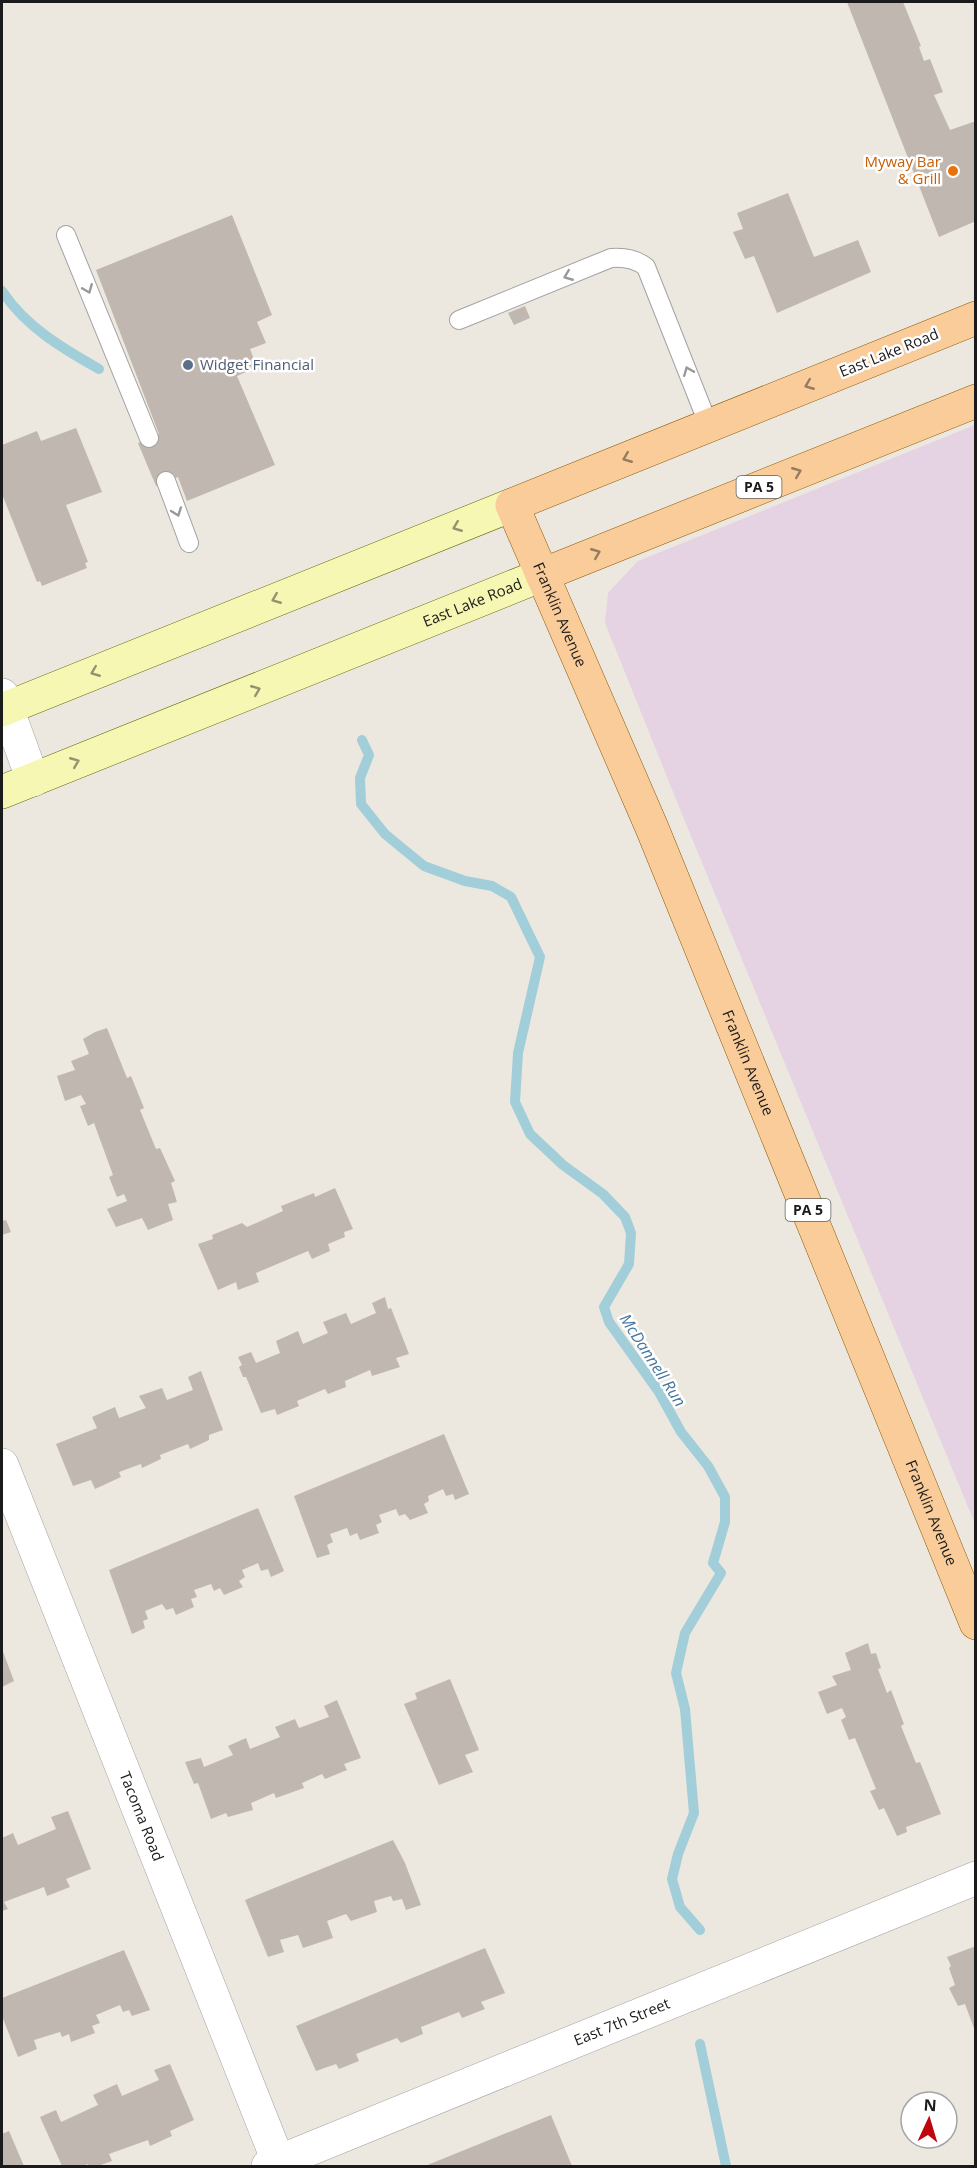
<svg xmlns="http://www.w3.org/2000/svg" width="977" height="2168" font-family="'Open Sans',sans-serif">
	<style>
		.industrial { fill: #e5d2e2 }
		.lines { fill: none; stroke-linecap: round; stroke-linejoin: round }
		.stream { stroke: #a1ced9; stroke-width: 10 }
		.building { fill: #c0b7b0 }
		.service-casing { stroke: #a2a2a2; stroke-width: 20 }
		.minor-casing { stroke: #a2a2a2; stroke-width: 34 }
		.secondary-casing { stroke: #646c08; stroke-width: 34 }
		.primary-casing { stroke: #8d5b04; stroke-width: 34 }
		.service { stroke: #fff; stroke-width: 18 }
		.minor { stroke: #fff; stroke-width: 33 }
		.secondary { stroke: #f6f7b3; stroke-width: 33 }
		.primary { stroke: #f9cc99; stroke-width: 33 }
		.oneway { stroke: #989898 }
		.oneway2 { stroke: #957c60 }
		.oneway3 { stroke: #93946f }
		.food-dot { fill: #e8710a; stroke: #fff; stroke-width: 2 }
		.service-dot { fill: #5c6f8a; stroke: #fff; stroke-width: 2 }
		.labels { text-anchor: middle; stroke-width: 5; stroke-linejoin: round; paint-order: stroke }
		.shield { fill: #fff; stroke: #5f5f5f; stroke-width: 1.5 }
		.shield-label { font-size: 14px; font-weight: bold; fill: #1b1b1b }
		.food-label { font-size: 15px; fill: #c56008; stroke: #fff; text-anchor: end }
		.street-label { font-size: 15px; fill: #1b1b1b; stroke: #fff }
		.service-label { font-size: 15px; fill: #4e5e75; stroke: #fff; text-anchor: start }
		.water-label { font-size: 16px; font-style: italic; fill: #48779f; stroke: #fff }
	</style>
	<rect width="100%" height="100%" fill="#ece8e0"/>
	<polygon class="industrial" points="975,425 975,1524 684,819 605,623 608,593 638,561"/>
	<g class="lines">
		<g class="stream">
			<path d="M2 291C26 327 62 348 99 369"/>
			<polyline points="362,740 369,755 360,778 361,804 385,834 424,866 465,881 492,886 511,897 540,957 518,1053 515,1102 530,1134 563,1165 603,1194 625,1217 631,1233 629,1264 604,1307 609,1322 659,1392 681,1432 708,1466 725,1497 725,1522 713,1563 721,1573 685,1633 676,1673 685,1709 694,1813 678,1854 672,1879 680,1907 700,1930"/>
			<polyline points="700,2044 726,2166"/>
		</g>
	</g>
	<g class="building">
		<polygon points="847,2 903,2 921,46 919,47 924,61 930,59 943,92 934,95 950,130 976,121 976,221 939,237"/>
		<polygon points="788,193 814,257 858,240 871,272 777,313 754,256 745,259 733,232 743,229 737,213"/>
		<polygon points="232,215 272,315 257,322 266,343 250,349 257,367 237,376 275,465 187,501 178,477 156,486 138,443 159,434 96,270"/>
		<polygon points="525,306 530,318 514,325 508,313"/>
		<polygon points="76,428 102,492 66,505 88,562 85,563 87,568 42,586 40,581 37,582 2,494 2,445 37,431 41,441"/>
		<polygon points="107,1028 127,1078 131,1076 144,1108 140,1110 156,1149 160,1148 175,1181 171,1183 177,1202 168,1204 173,1220 148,1230 142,1218 116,1227 107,1209 127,1201 124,1194 117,1197 109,1177 113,1175 94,1123 88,1126 80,1106 86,1104 81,1095 65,1101 57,1076 75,1070 71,1061 89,1054 83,1039 95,1032"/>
		<polygon points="335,1188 353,1229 344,1232 345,1237 328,1244 330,1251 312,1259 308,1251 256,1273 259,1282 238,1290 236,1282 218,1290 198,1244 213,1239 212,1235 242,1223 247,1227 283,1211 281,1206 314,1193 315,1197"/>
		<polygon points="6,1220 11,1232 2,1235 2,1221"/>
		<polygon points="385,1297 388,1309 391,1308 409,1354 396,1358 400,1367 372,1376 370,1370 345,1381 346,1387 328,1394 325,1389 297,1401 299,1406 277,1415 275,1409 261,1413 246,1377 243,1377 239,1367 242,1365 238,1357 251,1352 256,1363 280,1353 276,1341 298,1331 303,1344 328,1333 323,1322 346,1313 351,1324 376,1313 372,1303"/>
		<polygon points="201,1371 223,1430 209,1435 209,1440 190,1449 188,1444 160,1455 161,1459 142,1468 141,1464 119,1472 121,1477 95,1489 91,1480 73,1486 56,1444 97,1428 92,1417 115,1407 119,1418 146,1408 139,1396 162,1388 167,1400 193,1390 188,1377"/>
		<polygon points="444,1434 469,1494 455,1500 453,1494 446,1496 443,1489 428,1496 429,1501 424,1504 428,1513 410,1520 405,1514 399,1516 396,1509 379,1515 382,1522 376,1525 379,1533 360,1540 357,1533 350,1536 347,1528 330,1534 333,1542 327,1545 330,1554 317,1558 294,1496"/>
		<polygon points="258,1508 284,1571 271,1577 268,1569 261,1571 258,1563 242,1570 245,1577 239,1581 243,1587 224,1595 220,1588 214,1591 211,1584 194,1590 197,1597 191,1599 194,1607 176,1615 173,1608 166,1610 162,1604 145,1611 148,1619 143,1621 145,1628 132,1634 109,1570"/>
		<polygon points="868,1643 871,1654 876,1653 881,1668 878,1669 887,1693 891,1690 904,1724 901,1726 916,1763 920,1762 941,1814 906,1827 907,1832 897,1836 884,1808 879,1810 870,1791 876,1789 855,1738 849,1740 841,1720 846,1717 842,1708 827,1714 818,1692 837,1685 832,1676 851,1670 845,1653"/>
		<polygon points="2,1649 14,1681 2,1687"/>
		<polygon points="450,1679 479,1750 465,1755 473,1772 439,1785 404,1704 417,1699 415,1693"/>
		<polygon points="337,1700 361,1758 344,1764 347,1770 325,1779 322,1774 302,1783 304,1788 276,1798 274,1793 251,1803 253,1810 228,1817 226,1813 211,1819 198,1783 194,1784 185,1762 201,1758 204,1767 233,1755 228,1746 246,1738 250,1749 280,1737 275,1727 295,1719 299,1728 329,1717 324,1706"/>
		<polygon points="68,1811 91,1869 66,1879 70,1887 47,1896 44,1887 4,1902 8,1909 2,1911 2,1838 13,1833 18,1845 56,1829 51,1817"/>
		<polygon points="393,1840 405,1863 421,1905 406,1910 402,1899 393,1901 391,1896 374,1901 377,1912 351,1921 346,1914 327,1921 333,1938 303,1948 298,1935 280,1940 284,1952 268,1957 245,1900"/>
		<polygon points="976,1946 976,2031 975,2031 965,2004 958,2006 949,1988 955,1985 949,1968 951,1966 947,1957"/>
		<polygon points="485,1948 505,1993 481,2002 485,2009 462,2018 459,2012 421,2027 423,2034 401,2043 397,2038 356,2054 359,2061 339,2069 336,2064 316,2071 296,2026"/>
		<polygon points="124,1950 150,2010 132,2016 129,2010 123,2012 120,2005 96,2015 100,2023 92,2026 95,2033 71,2042 69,2034 62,2037 60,2032 34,2040 37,2049 18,2057 2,2016 2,1998"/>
		<polygon points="170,2064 194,2120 170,2131 172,2136 150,2146 148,2140 109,2154 112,2161 98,2166 89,2166 88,2164 82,2166 62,2166 40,2117 56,2110 61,2122 98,2105 93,2095 117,2084 122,2096 159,2080 154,2070"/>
		<polygon points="551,2115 572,2166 425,2166"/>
		<polygon points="9,2131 24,2166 2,2166 2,2134"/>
	</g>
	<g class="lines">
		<g class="service-casing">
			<g id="service">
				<polyline points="66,235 149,438"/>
				<path d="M459 320 611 258C624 257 636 259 646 267L709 426"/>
				<polyline points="166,481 189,543"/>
			</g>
		</g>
		<g class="minor-casing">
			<g id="minor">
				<polyline points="2,695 33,780"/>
				<path id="s1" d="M2 1465 280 2166"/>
				<path id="s2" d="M268 2166 976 1878"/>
			</g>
		</g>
		<g class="secondary-casing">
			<g id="secondary">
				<polyline points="2,710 512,505"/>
				<path id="s3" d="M2 792 542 575"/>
			</g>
		</g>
		<g class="primary-casing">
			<g id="primary">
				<path id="s4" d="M976 318 512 505 652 828 976 1623"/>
				<polyline points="542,575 976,401"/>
			</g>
		</g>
		<use href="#service" class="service"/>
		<use href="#minor" class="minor"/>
		<use href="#secondary" class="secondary"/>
		<use href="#primary" class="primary"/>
	</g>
	<defs><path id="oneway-chevron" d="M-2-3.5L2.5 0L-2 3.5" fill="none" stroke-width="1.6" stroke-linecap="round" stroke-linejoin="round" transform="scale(1.5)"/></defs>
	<g class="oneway">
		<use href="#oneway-chevron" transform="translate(568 276) rotate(158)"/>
		<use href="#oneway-chevron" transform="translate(88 289) rotate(68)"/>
		<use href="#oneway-chevron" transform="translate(688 371) rotate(-112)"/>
		<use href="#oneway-chevron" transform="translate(177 512) rotate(70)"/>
	</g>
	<g class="oneway2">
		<use href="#oneway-chevron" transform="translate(809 385) rotate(158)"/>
		<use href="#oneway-chevron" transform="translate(627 458) rotate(158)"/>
		<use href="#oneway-chevron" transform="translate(797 472) rotate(-22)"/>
		<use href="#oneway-chevron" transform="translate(596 553) rotate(-22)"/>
	</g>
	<g class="oneway3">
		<use href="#oneway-chevron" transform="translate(457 527) rotate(158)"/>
		<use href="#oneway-chevron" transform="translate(276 599) rotate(158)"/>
		<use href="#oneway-chevron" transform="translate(95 672) rotate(158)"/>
		<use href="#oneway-chevron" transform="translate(256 690) rotate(-22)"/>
		<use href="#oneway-chevron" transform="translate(75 762) rotate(-22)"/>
	</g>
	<circle class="food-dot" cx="953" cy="171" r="6"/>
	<circle class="service-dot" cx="188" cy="365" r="6"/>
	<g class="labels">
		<g class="shield">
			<rect x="736.5" y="476" width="45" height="22" rx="4.5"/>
			<rect x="785.5" y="1199" width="45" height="22" rx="4.5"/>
		</g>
		<g class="shield-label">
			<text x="759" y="492">PA 5</text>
			<text x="808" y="1215">PA 5</text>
		</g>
		<g class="food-label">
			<text x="941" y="167">Myway Bar<tspan x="941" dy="17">&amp; Grill</tspan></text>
		</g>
		<g class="street-label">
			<text transform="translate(889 353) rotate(-22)" y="5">East Lake Road</text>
			<text dy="5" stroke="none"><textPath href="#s3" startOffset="507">East Lake Road</textPath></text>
			<text dy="5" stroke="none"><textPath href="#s4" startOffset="620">Franklin Avenue</textPath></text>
			<text dy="5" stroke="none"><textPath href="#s4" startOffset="1106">Franklin Avenue</textPath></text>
			<text dy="5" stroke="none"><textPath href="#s4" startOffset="1592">Franklin Avenue</textPath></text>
			<text dy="5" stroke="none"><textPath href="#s1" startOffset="378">Tacoma Road</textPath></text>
			<text dy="5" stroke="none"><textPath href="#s2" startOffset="382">East 7th Street</textPath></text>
		</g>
		<g class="service-label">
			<text x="200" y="370">Widget Financial</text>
		</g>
		<g class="water-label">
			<text transform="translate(653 1360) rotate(57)" y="6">McDannell Run</text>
		</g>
	</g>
	<rect width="977" height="2168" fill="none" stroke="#1b1b1b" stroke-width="6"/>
	<g transform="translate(929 2120) rotate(4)"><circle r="28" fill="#ffffff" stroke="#a4a4a4" stroke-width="1.5"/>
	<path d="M0-4.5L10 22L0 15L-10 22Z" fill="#bf060c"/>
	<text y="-9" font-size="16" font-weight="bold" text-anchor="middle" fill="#1b1b1b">N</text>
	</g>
</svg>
